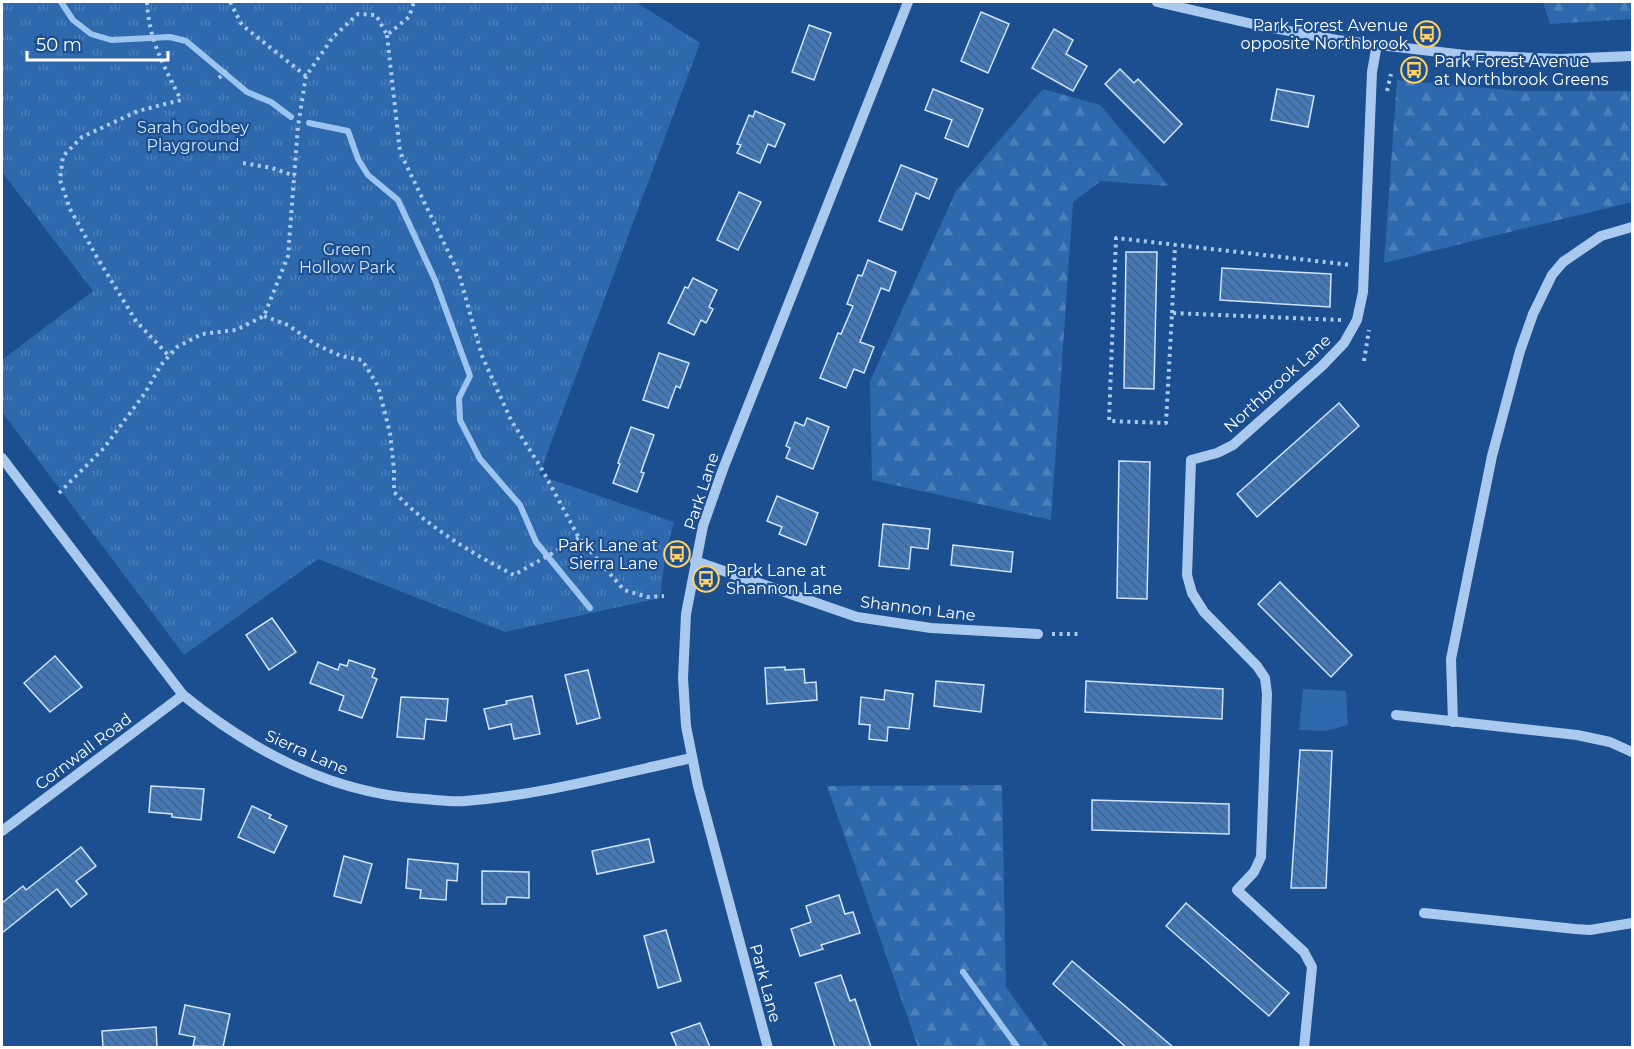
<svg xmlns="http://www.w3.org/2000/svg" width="1634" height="1049" font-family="Montserrat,sans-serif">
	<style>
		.grass { fill: #2e69ad }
		.forest { fill: url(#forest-firs) }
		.park { fill: url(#park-tufts) }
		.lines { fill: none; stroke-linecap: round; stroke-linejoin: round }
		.stream { stroke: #9cc4f0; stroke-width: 6 }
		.building { fill: url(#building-back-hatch); stroke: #cfe3fa; stroke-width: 1.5 }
		.path { stroke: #a9c9ee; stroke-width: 4; stroke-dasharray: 3 4.5; stroke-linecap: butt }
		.minor { stroke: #a9c9ee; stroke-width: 10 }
		.labels { text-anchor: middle; stroke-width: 4.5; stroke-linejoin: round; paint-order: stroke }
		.poi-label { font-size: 16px; fill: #fff; stroke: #1b4f8f; text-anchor: end }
		.park-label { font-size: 16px; fill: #cfe3fa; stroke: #1b4f8f }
		.street-label { font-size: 16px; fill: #fff; stroke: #1b4f8f }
	</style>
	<defs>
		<pattern id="forest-firs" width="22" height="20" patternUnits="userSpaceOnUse" patternTransform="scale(1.5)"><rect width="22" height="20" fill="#2e69ad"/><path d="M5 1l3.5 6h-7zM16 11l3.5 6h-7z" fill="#4d80b9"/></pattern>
		<pattern id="park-tufts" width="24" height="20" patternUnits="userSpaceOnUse" patternTransform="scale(1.5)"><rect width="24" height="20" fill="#2e69ad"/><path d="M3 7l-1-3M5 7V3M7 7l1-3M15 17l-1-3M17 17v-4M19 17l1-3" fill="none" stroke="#4d80b9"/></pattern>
		<pattern id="building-back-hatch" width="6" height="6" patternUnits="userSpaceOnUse" patternTransform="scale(1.5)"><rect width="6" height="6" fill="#4478b7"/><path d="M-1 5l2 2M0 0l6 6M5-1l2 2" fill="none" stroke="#486282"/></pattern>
	</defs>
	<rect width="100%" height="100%" fill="#1b4f8f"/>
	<polygon class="grass" points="1303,689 1346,691 1348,725 1326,731 1299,730"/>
	<g class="forest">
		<polygon points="1543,2 1632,2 1632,19 1550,24"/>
		<polygon points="1397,80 1520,91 1632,91 1632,202 1384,263"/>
		<polygon points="1043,89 1100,105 1169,186 1101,181 1073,202 1051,520 872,480 870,381 956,191"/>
		<polygon points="1002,785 1006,987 1049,1047 918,1047 827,786"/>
	</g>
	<polygon class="park" points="2,2 636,2 700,43 539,475 674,522 665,556 660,598 505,632 318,559 184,655 2,412 2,360 93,291 2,172"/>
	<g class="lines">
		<g class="stream">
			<polyline points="61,2 73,20 91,34 111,40 170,37 186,41 247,92 271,102 291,117"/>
			<polyline points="309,123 348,131 358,159 368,175 398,200 435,280 470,376 459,398 460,420 480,459 520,505 536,542 590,608"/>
			<polyline points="963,972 1018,1048"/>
		</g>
	</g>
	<g class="building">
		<polygon points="981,12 1009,24 988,73 961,61"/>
		<polygon points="809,25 831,33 814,80 792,72"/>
		<polygon points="1054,29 1073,40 1066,54 1087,66 1073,91 1032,68"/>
		<polygon points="1120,69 1134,83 1138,79 1182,124 1164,143 1105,84"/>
		<polygon points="933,89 983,109 968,147 945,138 952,120 925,110"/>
		<polygon points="1277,89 1314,96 1308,127 1271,120"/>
		<polygon points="755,111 785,124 775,147 768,144 760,163 737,153 741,145 737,144 749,115 753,117"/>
		<polygon points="901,165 937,179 929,199 916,193 902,230 879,221"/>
		<polygon points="739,192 761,202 738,250 717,240"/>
		<polygon points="1126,252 1157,252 1154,389 1124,388"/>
		<polygon points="868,260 896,272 889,291 881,288 860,342 874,347 864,373 854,369 846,388 820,378 838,333 841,334 853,306 847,304 858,275 862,276"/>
		<polygon points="1222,268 1331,274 1330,307 1220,300"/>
		<polygon points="693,278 717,290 709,307 713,309 706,323 701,320 694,335 668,323 685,287 688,288"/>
		<polygon points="659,353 689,363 680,388 676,386 668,408 643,400"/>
		<polygon points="1339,403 1359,426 1257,517 1237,494"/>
		<polygon points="807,418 829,427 813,469 786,458 790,448 786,446 795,422 804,426"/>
		<polygon points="631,427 654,435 641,472 644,473 637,492 613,483 620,464 618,463"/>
		<polygon points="1119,461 1150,462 1147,599 1117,598"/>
		<polygon points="777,496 818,513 806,545 779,534 782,527 767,521"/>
		<polygon points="883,524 930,529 928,549 911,547 909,569 879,566"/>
		<polygon points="953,545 1013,552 1011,572 951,565"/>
		<polygon points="1280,582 1352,655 1331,677 1258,604"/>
		<polygon points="272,618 296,652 269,670 246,635"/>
		<polygon points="55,656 82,687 50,712 24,683"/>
		<polygon points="349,660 375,669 372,677 377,679 362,718 339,710 344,696 310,683 318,662 338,670 340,664 347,666"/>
		<polygon points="785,667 785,670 804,669 805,683 816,682 817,700 767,704 765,668"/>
		<polygon points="588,670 600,718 577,724 565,675"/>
		<polygon points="936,681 984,685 981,712 934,706"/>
		<polygon points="1086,681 1223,689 1222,719 1085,712"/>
		<polygon points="885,690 913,694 909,729 888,727 887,741 869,739 870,725 859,724 861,697 884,700"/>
		<polygon points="532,696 540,734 514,739 511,724 489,729 484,709 507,704 506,701"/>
		<polygon points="401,697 448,699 446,721 426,719 424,739 397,737"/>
		<polygon points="1300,750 1332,751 1326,888 1291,888"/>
		<polygon points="151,786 204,789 201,820 172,817 172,814 149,812"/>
		<polygon points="1092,800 1229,804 1229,834 1092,830"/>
		<polygon points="252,806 271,815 269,818 287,826 274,853 238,837"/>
		<polygon points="649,839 654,862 597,874 592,851"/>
		<polygon points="81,847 96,866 76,881 87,894 71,907 57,889 2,933 2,903 23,886 26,890"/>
		<polygon points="344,856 372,864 361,903 334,896"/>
		<polygon points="408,859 458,864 457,881 447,880 446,900 420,898 421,890 406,888"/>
		<polygon points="482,871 529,872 529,898 507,897 506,904 482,904"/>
		<polygon points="839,895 845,914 853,912 860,933 821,945 823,949 800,956 791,929 811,922 806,906"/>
		<polygon points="1186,903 1289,993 1269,1016 1166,926"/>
		<polygon points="666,930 681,981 658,988 644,936"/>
		<polygon points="1072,961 1173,1047 1126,1047 1053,984"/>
		<polygon points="841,975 850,1001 855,999 871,1047 835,1047 815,983"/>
		<polygon points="185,1005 230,1014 223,1047 193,1046 195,1037 179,1034"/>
		<polygon points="700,1023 710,1047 677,1047 671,1033"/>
		<polygon points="156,1027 157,1047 103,1047 102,1031"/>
	</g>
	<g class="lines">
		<g class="path">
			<path d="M147 2C149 41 164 66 181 100L138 111 82 137 63 156 60 180 70 209 98 259 136 321 169 356"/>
			<polyline points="230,2 242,25 306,76"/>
			<polyline points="387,35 400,152 459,274 482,356 511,420 543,471 579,538 624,590 647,597 664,596"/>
			<polyline points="219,78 228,69"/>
			<polyline points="1387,91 1391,74"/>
			<polyline points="243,163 272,168 295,176"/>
			<polyline points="1172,313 1175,245"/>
			<path d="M264 316 288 325 315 344 341 356 362 360 378 386 390 433 394 470V492C428 527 471 553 514 575L579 538"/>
			<polyline points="1341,320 1172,313 1166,423 1109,421 1116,238 1351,265"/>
			<polyline points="1364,361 1369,330"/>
			<polyline points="59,493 104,448 145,393 161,365 177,347 202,334 236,330 264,316 288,256 298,126 306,76 333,37 358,14 376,15 387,35 409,17 414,2"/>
			<polyline points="1052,634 1078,634"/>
		</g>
		<g class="minor">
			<polyline points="1157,2 1257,25 1337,40 1465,55 1560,59 1632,56"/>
			<path d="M2 458 183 695C253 752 333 794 424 799 438 800 452 802 465 801 542 795 617 774 692 758"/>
			<polyline points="695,561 857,617 931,628 1038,634"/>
			<polyline points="1396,715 1577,735 1610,742 1632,752"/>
			<polyline points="1453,722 1451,659 1492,456 1520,351 1533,314 1552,275 1563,262 1601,236 1632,227"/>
			<polyline points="2,831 183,695"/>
			<polyline points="1424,913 1575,929 1590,930 1632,923"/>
			<polyline points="768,1048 698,786 686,726 683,678 686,614 703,526 723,469 908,2"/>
			<polyline points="1304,1048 1312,967 1304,952 1237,890 1254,872 1261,857 1267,694 1265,678 1257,666 1204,612 1192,593 1187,575 1191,460 1217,453 1233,445 1322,366 1344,343 1357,320 1363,292 1372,72 1377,44"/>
		</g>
	</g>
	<defs>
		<g id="bus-ring" transform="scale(1.35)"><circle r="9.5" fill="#1b4f8f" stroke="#ffd166" stroke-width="1.5"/><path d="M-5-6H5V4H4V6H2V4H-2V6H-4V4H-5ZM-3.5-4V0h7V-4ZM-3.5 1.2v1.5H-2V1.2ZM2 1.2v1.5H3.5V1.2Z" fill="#ffd166"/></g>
	</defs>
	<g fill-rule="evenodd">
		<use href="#bus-ring" x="1427" y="34"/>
		<use href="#bus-ring" x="1414" y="70"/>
		<use href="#bus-ring" x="677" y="554"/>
		<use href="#bus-ring" x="706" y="579"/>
	</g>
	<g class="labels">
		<g class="poi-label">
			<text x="1408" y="31">Park Forest Avenue<tspan x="1408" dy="18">opposite Northbrook</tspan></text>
			<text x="1434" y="67" text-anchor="start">Park Forest Avenue<tspan x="1434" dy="18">at Northbrook Greens</tspan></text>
			<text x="658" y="551">Park Lane at<tspan x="658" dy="18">Sierra Lane</tspan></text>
			<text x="726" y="576" text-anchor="start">Park Lane at<tspan x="726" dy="18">Shannon Lane</tspan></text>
		</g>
		<g class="park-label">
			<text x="193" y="133">Sarah Godbey<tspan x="193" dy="18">Playground</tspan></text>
			<text x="347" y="255">Green<tspan x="347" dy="18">Hollow Park</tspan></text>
		</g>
		<g class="street-label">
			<text transform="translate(1277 383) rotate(-42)" y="6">Northbrook Lane</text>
			<text transform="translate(701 491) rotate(-72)" y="6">Park Lane</text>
			<text transform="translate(918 608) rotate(7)" y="6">Shannon Lane</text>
			<text transform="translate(83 751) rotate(-37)" y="6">Cornwall Road</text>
			<text transform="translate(307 752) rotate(24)" y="6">Sierra Lane</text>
			<text transform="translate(766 983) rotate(75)" y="6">Park Lane</text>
		</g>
	</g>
	<rect width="1634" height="1049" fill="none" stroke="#ffffff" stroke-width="6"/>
	<path d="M27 51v9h141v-9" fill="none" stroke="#ffffff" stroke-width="3"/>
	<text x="36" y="51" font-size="18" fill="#ffffff" stroke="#1b4f8f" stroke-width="4.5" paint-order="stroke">50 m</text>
</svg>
